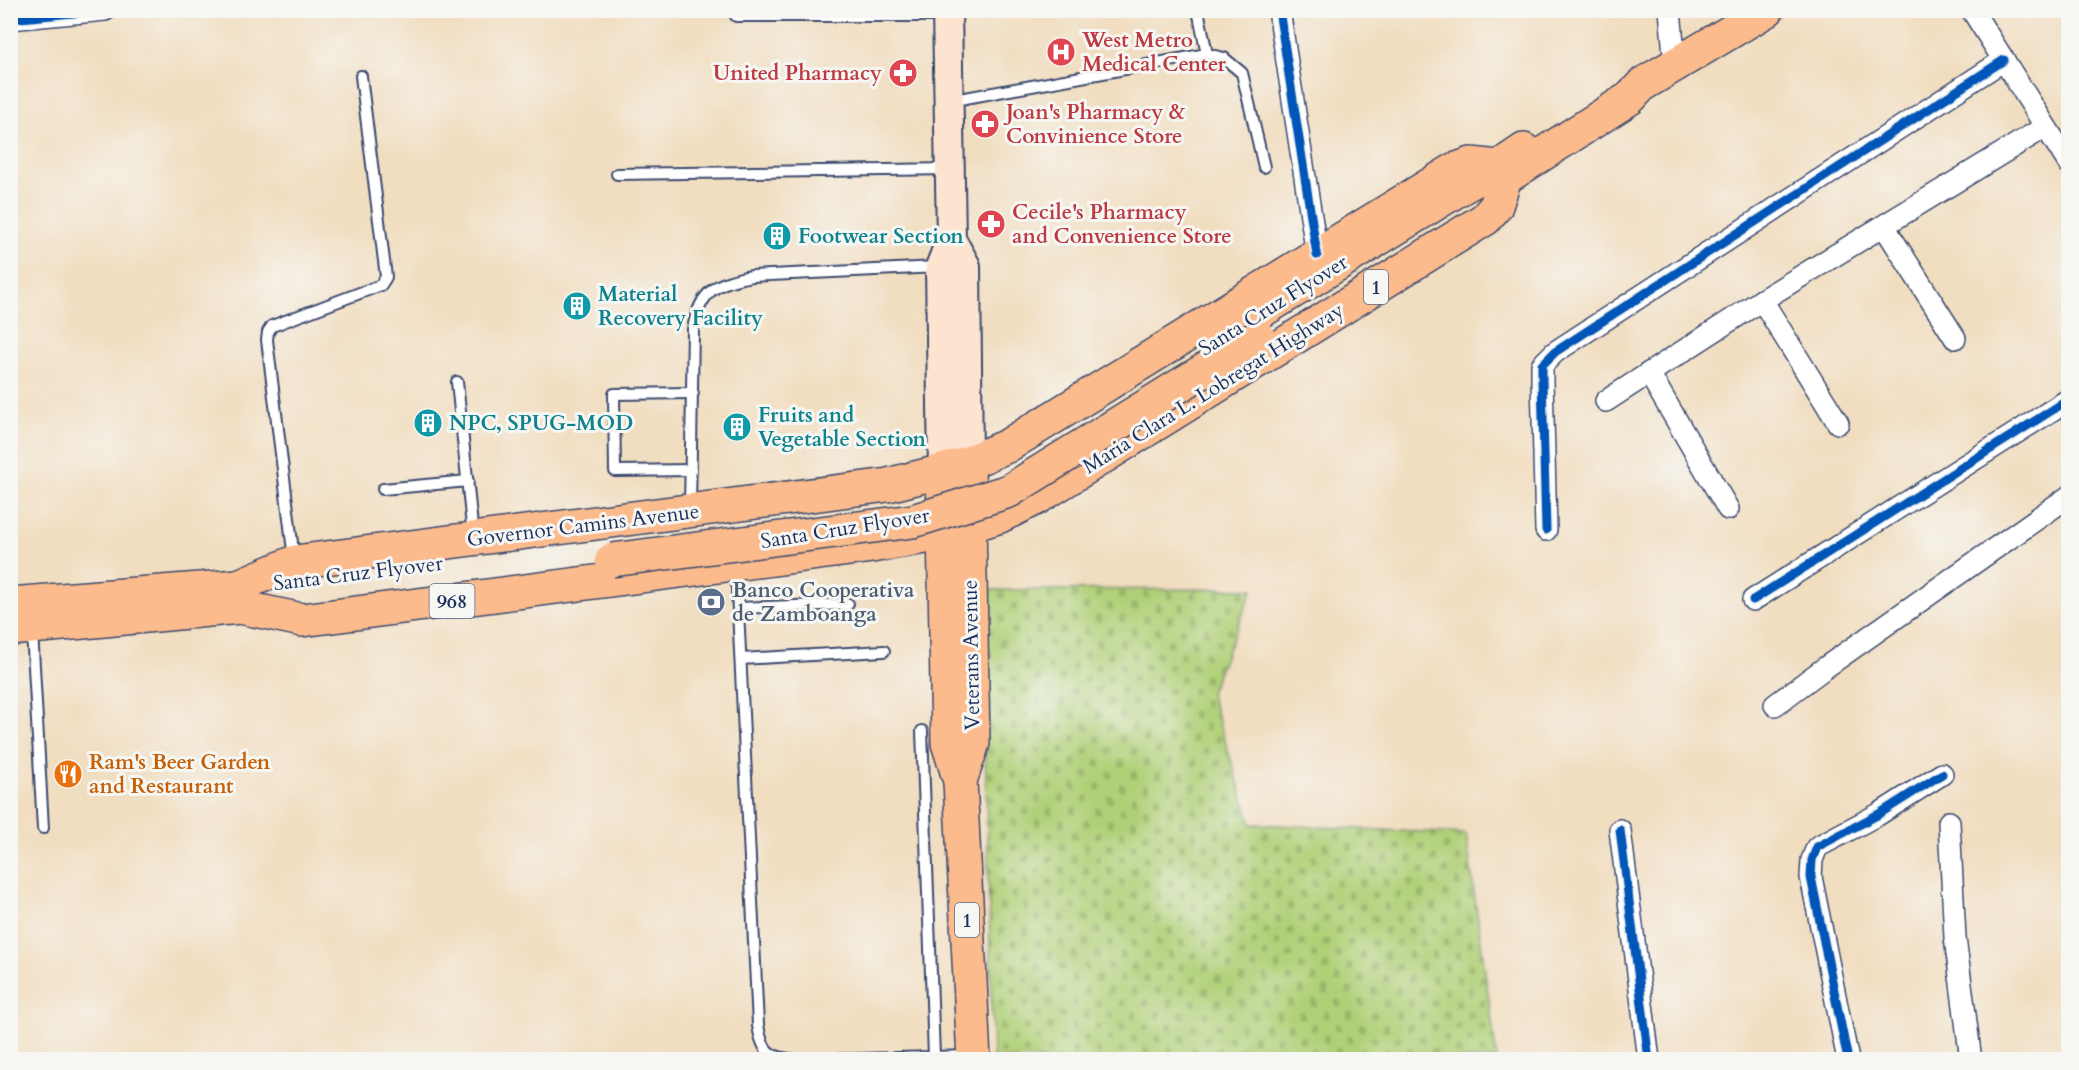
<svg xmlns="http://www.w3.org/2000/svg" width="2079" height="1070" font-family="Cardo,serif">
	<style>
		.cemetery { fill: url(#cemetery-stones); stroke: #66806a; stroke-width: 1.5 }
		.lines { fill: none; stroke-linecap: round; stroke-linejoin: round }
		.lane-casing { stroke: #3b496d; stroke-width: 14 }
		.street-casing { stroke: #3b496d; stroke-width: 24 }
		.secondary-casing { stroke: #3b496d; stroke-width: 32 }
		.primary-casing { stroke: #3b496d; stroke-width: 36 }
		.highway-casing { stroke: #3b496d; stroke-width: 36 }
		.lane { stroke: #fff; stroke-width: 10 }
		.street { stroke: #fff; stroke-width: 21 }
		.secondary { stroke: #fde4d1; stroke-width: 28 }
		.primary { stroke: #fbbb8d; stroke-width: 33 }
		.highway { stroke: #fbbb8d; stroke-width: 33 }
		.primary-bridge-casing { stroke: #3b496d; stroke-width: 36; stroke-linecap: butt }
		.primary-bridge { stroke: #fbbb8d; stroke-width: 33 }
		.cycleway-casing { stroke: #f6f6f2; stroke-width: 13 }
		.cycleway { stroke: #0057b8; stroke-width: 9 }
		.labels { text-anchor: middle; stroke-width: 6; stroke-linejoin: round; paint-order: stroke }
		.shield { fill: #f6f6f2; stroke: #5d6b8a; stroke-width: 1.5 }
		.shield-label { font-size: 20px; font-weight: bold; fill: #1b2f5e }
		.health-label { font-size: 21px; font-weight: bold; fill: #be3a42; stroke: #f6f6f2; text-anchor: start }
		.culture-label { font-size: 21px; font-weight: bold; fill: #0d838f; stroke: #f6f6f2; text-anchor: start }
		.street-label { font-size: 21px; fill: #1b2f5e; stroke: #f6f6f2 }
		.service-label { font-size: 21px; font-weight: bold; fill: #4e5e75; stroke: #f6f6f2; text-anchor: start }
		.food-label { font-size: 21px; font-weight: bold; fill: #c56008; stroke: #f6f6f2; text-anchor: start }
	</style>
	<defs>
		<pattern id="cemetery-stones" width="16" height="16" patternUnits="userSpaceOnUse" patternTransform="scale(1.5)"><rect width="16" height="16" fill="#b0d077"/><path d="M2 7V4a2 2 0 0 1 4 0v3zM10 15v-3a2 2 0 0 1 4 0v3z" fill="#97b369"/></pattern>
	</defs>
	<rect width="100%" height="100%" fill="#f6f6f2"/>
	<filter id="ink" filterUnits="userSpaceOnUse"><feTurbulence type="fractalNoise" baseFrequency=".0167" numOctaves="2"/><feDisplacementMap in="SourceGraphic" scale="12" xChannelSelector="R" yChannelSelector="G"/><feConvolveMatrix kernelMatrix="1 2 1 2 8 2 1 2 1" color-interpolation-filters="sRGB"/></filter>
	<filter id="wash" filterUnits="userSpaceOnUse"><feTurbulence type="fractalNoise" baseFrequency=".008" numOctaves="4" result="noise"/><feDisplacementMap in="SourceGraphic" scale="24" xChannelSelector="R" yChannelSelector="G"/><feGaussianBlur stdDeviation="1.35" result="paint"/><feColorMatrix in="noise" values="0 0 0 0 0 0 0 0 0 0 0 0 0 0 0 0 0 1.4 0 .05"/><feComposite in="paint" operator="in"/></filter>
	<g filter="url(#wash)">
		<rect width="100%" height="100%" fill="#f1ddbf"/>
		<polygon class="cemetery" points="1253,589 1210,693 1251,824 1466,834 1497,1059 993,1059 981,590"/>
	</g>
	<g filter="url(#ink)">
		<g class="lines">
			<g class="lane-casing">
				<g id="lane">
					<polyline points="736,16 947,16"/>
					<polyline points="1207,54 1224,58 1242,73 1264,167"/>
					<polyline points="949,101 1207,54 1198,10"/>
					<polyline points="617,174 950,169"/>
					<polyline points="457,382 473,536"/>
					<polyline points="691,470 615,471 614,394 693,393"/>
					<polyline points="383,489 468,481"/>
					<path d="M690 508 693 329C700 291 716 282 752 276L938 267"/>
					<polyline points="294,559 267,340 268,332 272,326 381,285 386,277 361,76"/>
					<path d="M736 568 758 1025C762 1053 770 1058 798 1060"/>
					<polyline points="738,608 848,604"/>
					<polyline points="32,631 43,828"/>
					<polyline points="741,659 884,651"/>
					<polyline points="922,731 934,1056"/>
					<polyline points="822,1060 971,1056"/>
				</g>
			</g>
			<g class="street-casing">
				<g id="street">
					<polyline points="1279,10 1317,255"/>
					<polyline points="1670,10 1675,65"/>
					<polyline points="1972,10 2068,162"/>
					<polyline points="10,19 105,10"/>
					<polyline points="1884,226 1955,338"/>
					<polyline points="1762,300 1838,423"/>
					<polyline points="1649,373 1728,509"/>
					<polyline points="1606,401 1762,300 2045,127"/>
					<polyline points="1546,530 1542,380 1542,365 1555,352 2004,60"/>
					<polyline points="1753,600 2068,400"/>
					<polyline points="1775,705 1826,667 2068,497"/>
					<polyline points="1949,822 1955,938 1971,1060"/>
					<polyline points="1620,830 1649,1060"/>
					<polyline points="1848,1060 1811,877 1812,860 1817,847 1879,814 1942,774"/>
				</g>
			</g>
			<g class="secondary-casing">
				<g id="secondary">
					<polyline points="951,239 966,266 968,463"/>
					<polyline points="943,471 940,267 951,239 947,10"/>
				</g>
			</g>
			<g class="primary-casing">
				<g id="primary">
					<polyline points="1247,320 1464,186 1499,167"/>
					<polyline points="10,604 238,586 295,562 888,485 943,471 948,743 960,781 974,1060"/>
					<polyline points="10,629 240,607 302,620 865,547 944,534"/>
					<polyline points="960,781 973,743 968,463"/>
				</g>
			</g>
			<g class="highway-casing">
				<g id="highway">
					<polyline points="943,471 968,463 1007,446 1454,170 1471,164 1499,167 1524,150"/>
					<polyline points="944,534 1000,516 1037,498 1485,219 1496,206 1505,178 1630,98 1643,84 1767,10"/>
				</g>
			</g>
			<use href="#lane" class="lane"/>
			<use href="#street" class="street"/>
			<use href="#secondary" class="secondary"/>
			<use href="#primary" class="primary"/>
			<use href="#highway" class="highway"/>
			<g class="primary-bridge-casing">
				<polyline id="primary-bridge" points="612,560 913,521 1009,491 1258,337"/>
			</g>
			<use href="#primary-bridge" class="primary-bridge"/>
			<g class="cycleway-casing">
				<g id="cycleway">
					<polyline points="1279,10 1317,255"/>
					<polyline points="10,19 105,10"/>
					<polyline points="1546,530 1542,380 1542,365 1555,352 2004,60"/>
					<polyline points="1753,600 2068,400"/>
					<polyline points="1620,830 1649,1060"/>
					<polyline points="1848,1060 1811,877 1812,860 1817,847 1879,814 1942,774"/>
				</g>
			</g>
			<use href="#cycleway" class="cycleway"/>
		</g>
	</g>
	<defs>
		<g id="hospital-disc" transform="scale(1.5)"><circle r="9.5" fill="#e0444e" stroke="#f6f6f2"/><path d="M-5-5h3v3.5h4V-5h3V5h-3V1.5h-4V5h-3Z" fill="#fff"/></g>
		<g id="pharmacy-disc" transform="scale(1.5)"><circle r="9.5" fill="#e0444e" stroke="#f6f6f2"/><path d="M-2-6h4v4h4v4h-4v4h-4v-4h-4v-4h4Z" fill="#fff"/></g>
		<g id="building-disc" transform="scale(1.5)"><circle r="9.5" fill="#0f9aa8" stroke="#f6f6f2"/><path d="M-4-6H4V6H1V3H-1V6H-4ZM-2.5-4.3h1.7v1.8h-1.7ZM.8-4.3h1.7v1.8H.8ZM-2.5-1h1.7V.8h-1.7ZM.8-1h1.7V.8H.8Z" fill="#fff"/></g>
		<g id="bank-disc" transform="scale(1.5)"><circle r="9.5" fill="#5c6f8a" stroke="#f6f6f2"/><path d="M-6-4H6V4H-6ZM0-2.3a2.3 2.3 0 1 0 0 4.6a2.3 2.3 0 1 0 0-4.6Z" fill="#fff"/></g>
		<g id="restaurant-disc" transform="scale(1.5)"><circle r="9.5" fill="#e8710a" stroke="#f6f6f2"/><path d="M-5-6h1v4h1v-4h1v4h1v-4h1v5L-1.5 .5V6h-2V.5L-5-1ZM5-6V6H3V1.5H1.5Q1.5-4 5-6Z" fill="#fff"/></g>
	</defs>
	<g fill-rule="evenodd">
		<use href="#hospital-disc" x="1061" y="52"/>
		<use href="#pharmacy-disc" x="903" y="73"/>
		<use href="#pharmacy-disc" x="985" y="124"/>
		<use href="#pharmacy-disc" x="991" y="224"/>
		<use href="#building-disc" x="777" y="236"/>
		<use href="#building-disc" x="577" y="306"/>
		<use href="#building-disc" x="428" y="423"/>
		<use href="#building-disc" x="737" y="427"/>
		<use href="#bank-disc" x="711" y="602"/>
		<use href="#restaurant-disc" x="68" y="774"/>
	</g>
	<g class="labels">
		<g class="shield">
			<rect x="1364" y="270" width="24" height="34" rx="4.5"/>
			<rect x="429.5" y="584" width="45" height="34" rx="4.5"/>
			<rect x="955" y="903" width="24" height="34" rx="4.5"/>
		</g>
		<g class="shield-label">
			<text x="1376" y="294">1</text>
			<text x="452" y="608">968</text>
			<text x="967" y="927">1</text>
		</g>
		<g class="health-label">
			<text x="1082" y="47">West Metro<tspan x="1082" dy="24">Medical Center</tspan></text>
			<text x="882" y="80" text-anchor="end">United Pharmacy</text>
			<text x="1006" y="119">Joan's Pharmacy &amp;<tspan x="1006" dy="24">Convinience Store</tspan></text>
			<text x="1012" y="219">Cecile's Pharmacy<tspan x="1012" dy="24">and Convenience Store</tspan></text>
		</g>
		<g class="culture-label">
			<text x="798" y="243">Footwear Section</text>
			<text x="598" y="301">Material<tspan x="598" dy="24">Recovery Facility</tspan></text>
			<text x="758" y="422">Fruits and<tspan x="758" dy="24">Vegetable Section</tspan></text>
			<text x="449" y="430">NPC, SPUG-MOD</text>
		</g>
		<g class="street-label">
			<text transform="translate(1273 305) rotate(-32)" y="7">Santa Cruz Flyover</text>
			<text transform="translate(1213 388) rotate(-32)" y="7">Maria Clara L. Lobregat Highway</text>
			<text transform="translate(583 525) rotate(-7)" y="7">Governor Camins Avenue</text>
			<text transform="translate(845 528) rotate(-9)" y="7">Santa Cruz Flyover</text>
			<text transform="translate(358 573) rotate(-7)" y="7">Santa Cruz Flyover</text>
			<text transform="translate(971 655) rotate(-91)" y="7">Veterans Avenue</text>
		</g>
		<g class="service-label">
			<text x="732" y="597">Banco Cooperativa<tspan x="732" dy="24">de Zamboanga</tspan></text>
		</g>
		<g class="food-label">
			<text x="89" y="769">Ram's Beer Garden<tspan x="89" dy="24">and Restaurant</tspan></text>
		</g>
	</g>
	<rect width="2079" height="1070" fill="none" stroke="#f6f6f2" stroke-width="36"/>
</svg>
